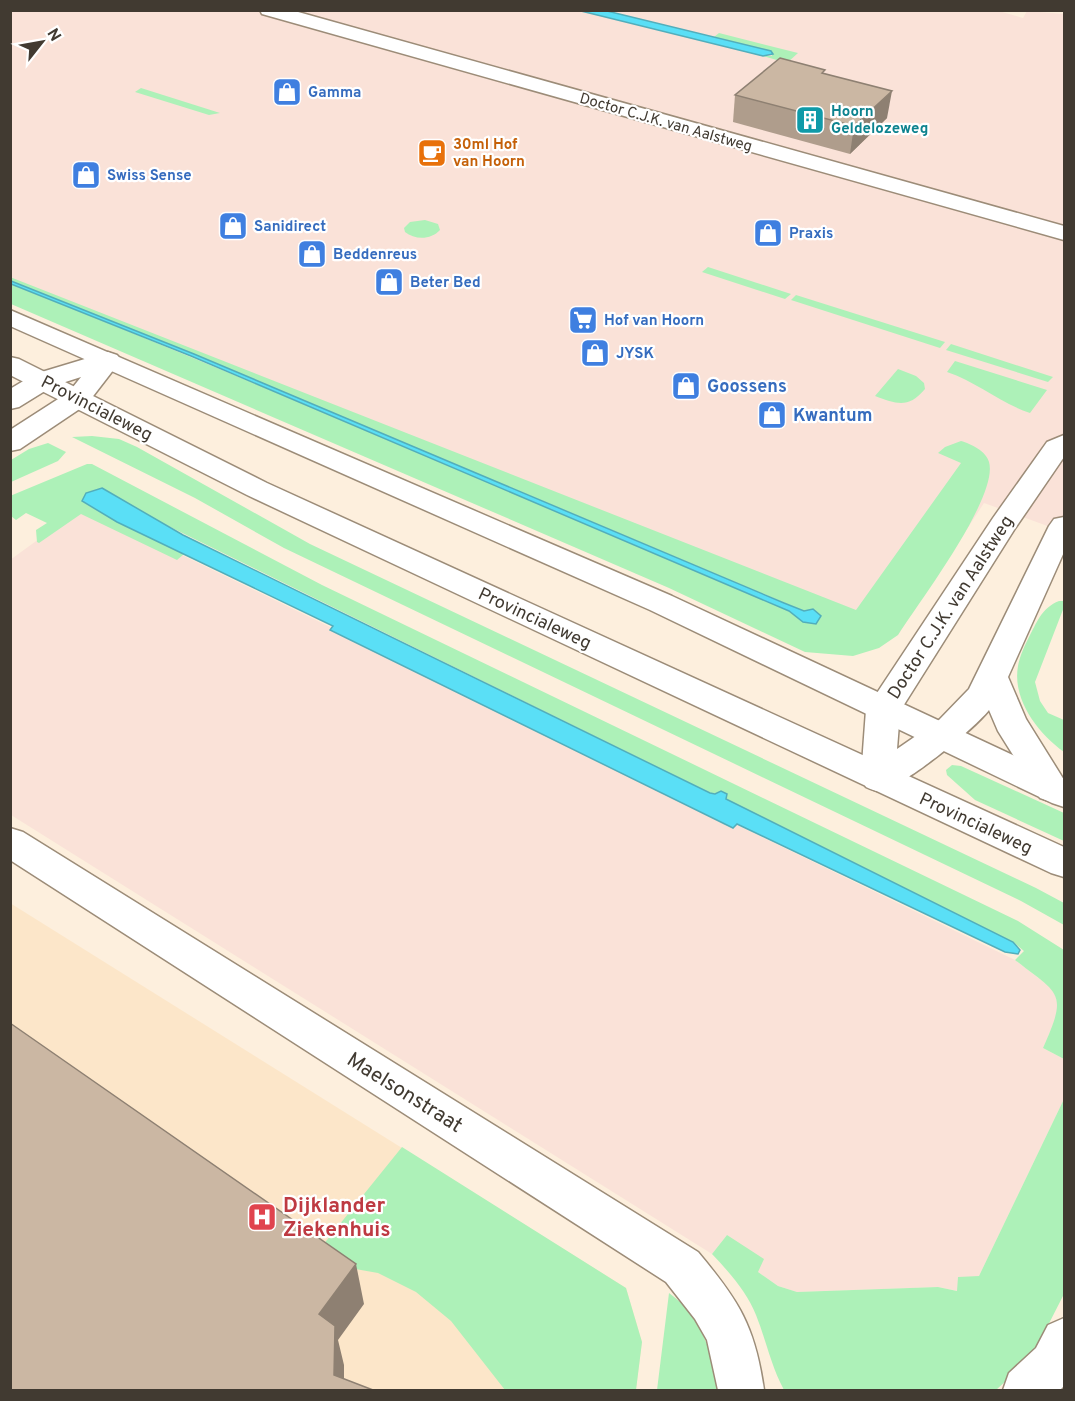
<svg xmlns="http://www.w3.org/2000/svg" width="1075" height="1401" font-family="Overpass,sans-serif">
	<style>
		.commercial { fill: #fae2d8 }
		.built { fill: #fce6c9 }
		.green { fill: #adf1b8 }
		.water { fill: #5adff6; stroke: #52aebb; stroke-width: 1.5 }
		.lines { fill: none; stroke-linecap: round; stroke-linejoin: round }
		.minor-casing { stroke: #9c8c78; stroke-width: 3 }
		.major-casing { stroke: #9c8c78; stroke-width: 3 }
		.minor { fill: #fff; fill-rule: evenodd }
		.major { fill: #fff; fill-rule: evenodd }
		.wall { fill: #af9d8c }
		.shaded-wall { fill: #8e8072 }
		.building { fill: #cbb7a3; stroke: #8e8072; stroke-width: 1.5 }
		.labels { text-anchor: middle; stroke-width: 4.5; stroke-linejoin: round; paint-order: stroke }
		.far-shop-label { font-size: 15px; font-weight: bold; fill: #366cbe; stroke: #fff; text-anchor: start }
		.far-culture-label { font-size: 15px; font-weight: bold; fill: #0d838f; stroke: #fff; text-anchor: start }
		.far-street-label { font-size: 15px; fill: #413a31; stroke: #fff }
		.far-food-label { font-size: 15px; font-weight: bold; fill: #c56008; stroke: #fff; text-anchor: start }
		.shop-label { font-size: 18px; font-weight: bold; fill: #366cbe; stroke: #fff; text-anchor: start }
		.street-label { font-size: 18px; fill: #413a31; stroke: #fff }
		.near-street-label { font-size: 21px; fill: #413a31; stroke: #fff }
		.near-health-label { font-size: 21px; font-weight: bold; fill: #be3a42; stroke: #fff; text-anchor: start }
	</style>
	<rect width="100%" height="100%" fill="#fdefdd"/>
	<g class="commercial">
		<polygon points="995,10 1023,18 1027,11 1064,14 1064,532 984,503 898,635 789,611 191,356 11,284 10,11"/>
		<polygon points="83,507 1015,960 1054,990 1058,1006 1055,1020 1043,1048 1064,1059 1064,1099 979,1276 958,1291 938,1287 797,1292 778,1286 758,1272 727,1235 712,1254 11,815 10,560"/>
	</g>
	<polygon class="built" points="10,903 626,1288 642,1342 636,1390 11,1390"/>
	<g class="green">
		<polygon points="719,33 798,53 787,63 763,56 772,56 771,51 714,37"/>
		<polygon points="141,88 220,113 209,115 135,92"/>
		<path d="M425 220 438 224 440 230C431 240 415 240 405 232L404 228 410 222Z"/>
		<polygon points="708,267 791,294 785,299 702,272"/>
		<path d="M10 277 856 610 961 463 938 453 945 447 961 441C971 444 986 451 989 462 999 497 919 602 898 635L879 648 853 656 805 652 669 588 11 304V284C272 388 530 500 789 611L803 622 804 611 194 354 11 281Z"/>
		<polygon points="796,295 945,342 940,348 791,300"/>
		<polygon points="951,344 1053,377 1048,382 946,350"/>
		<path d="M955 361 1047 390 1030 413C1000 403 977 382 947 372Z"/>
		<path d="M898 369 916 376 924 383 925 389C908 409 897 404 875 396Z"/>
		<polygon points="92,436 119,439 137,447 310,544 1036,888 1064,903 1064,925 1021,901 284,548 195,498 72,437"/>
		<polygon points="48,443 66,452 58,461 11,482 11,460 29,449"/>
		<path d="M87 464H92L322 585 1018 921 1064 950V1059L1043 1048C1068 992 1060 995 1015 960L1024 951 1013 942 726 799 727 794 710 793 95 490 82 501 117 522 184 554 177 560 81 514 39 543 37 542 36 530 47 523 26 513 16 520 11 516 10 496Z"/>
		<path d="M1059 601H1064V607L1035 682 1040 701 1048 713 1064 720V752C1038 733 1012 700 1018 666 1020 655 1025 645 1030 635 1038 620 1042 608 1059 601Z"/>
		<polygon points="952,765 961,766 1064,813 1064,841 975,800 947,775 946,770"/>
		<path d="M1064 1099V1294L1039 1343 1020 1368 996 1390H784C771 1366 766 1340 756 1315 747 1292 729 1272 712 1254L727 1235 764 1259 758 1272 778 1286 797 1292 938 1287 957 1291 958 1277 979 1276Z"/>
		<polygon points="402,1147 626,1288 642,1342 636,1390 505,1390 451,1321 416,1292 378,1273 310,1261"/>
		<path d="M669 1293C703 1317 710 1353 722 1390H657Z"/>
	</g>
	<g class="water">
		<polygon points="581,11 607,11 771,51 773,54 763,56"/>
		<polygon points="11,281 194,354 784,603 804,611 813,609 821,616 816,624 803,622 789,611 191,356 11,284"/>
		<polygon points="102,488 183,535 710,793 715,794 721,791 727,794 726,799 1013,942 1020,950 1018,954 1005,952 737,824 733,828 330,630 333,626 117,522 82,501 86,493"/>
	</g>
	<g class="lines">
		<g class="minor-casing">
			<g id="minor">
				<polygon points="260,10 291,10 1064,226 1064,240 262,14"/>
				<polygon points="108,352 117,355 121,360 87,404 20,449 10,451 10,430 69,392 81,377 53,386 19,407 10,409 10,389 35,374"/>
				<path d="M1064 435V457L1014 530 900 711 897 749 939 720 969 689 1049 526 1054 519 1064 517V552L1008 677 1026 719 1064 780V798L1052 802 1040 798 998 731 989 710C974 729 901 789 879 791 875 791 870 789 866 787L861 778 866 710 871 702 993 518 1047 442Z"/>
				<path d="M10 828 23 832 698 1252C739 1301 755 1326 764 1390H718L707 1340 695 1319 666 1282 10 860Z"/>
				<polygon points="1064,1318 1064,1386 1060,1390 1003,1390 1009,1373 1036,1348 1048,1325"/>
			</g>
		</g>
		<g class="major-casing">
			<g id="major">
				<polygon points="10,310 672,596 1064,779 1064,807 1052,803 650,610 10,326"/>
				<polygon points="10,357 19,359 267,483 1064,847 1064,877 1051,873 247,495 10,375"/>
			</g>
		</g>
		<use href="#minor" class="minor"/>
		<use href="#major" class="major"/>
	</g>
	<polygon class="wall" points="824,74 887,118 850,154 733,122 735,95"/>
	<g class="shaded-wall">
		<polygon points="892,91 887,118 850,154 854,126"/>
		<polygon points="356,1264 364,1304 338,1340 344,1365 344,1390 334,1375 319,1314"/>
	</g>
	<g class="building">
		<polygon points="780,58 825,70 822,73 892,91 854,126 735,95"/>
		<polygon points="10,1023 356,1264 319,1314 335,1326 334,1375 373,1390 10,1390"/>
	</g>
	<defs>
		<g id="shop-square" transform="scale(1.5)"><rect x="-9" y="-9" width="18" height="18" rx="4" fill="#3f7fe0" stroke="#fff"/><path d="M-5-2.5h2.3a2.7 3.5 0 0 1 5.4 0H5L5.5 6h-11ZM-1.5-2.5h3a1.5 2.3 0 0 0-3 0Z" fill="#fff"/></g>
		<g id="building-square" transform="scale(1.5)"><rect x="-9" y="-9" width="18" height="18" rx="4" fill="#0f9aa8" stroke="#fff"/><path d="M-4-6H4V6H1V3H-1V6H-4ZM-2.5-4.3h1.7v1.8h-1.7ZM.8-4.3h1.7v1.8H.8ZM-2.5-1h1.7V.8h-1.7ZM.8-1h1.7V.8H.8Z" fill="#fff"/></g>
		<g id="cafe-square" transform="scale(1.5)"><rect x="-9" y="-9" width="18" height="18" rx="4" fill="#e8710a" stroke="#fff"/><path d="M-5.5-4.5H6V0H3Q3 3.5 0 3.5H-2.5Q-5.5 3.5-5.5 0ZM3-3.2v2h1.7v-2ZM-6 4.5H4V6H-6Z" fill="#fff"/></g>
		<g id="supermarket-square" transform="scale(1.5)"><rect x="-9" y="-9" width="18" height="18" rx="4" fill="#3f7fe0" stroke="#fff"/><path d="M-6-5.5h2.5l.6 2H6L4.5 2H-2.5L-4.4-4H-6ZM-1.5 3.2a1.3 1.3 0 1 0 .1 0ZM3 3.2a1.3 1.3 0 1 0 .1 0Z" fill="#fff"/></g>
		<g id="hospital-square" transform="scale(1.5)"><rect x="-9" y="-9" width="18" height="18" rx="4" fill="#e0444e" stroke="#fff"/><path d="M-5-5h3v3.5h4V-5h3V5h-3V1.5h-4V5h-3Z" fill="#fff"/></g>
	</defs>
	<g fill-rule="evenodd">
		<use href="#shop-square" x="287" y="92"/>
		<use href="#building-square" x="810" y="120"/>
		<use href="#cafe-square" x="432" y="153"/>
		<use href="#shop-square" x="86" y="175"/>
		<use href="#shop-square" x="233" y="226"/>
		<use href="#shop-square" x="768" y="233"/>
		<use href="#shop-square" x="312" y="254"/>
		<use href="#shop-square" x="389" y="282"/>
		<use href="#supermarket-square" x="583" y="320"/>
		<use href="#shop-square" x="595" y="353"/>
		<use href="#shop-square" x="686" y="386"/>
		<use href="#shop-square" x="772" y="415"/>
		<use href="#hospital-square" x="262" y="1217"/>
	</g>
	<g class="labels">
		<g class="far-shop-label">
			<text x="308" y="97">Gamma</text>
			<text x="107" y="180">Swiss Sense</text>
			<text x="254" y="231">Sanidirect</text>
			<text x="789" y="238">Praxis</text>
			<text x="333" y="259">Beddenreus</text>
			<text x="410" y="287">Beter Bed</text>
			<text x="604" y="325">Hof van Hoorn</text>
			<text x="616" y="358">JYSK</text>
		</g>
		<g class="far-culture-label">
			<text x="831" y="116">Hoorn<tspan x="831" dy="17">Geldelozeweg</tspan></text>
		</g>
		<g class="far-street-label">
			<text transform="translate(666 122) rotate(16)" y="5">Doctor C.J.K. van Aalstweg</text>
		</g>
		<g class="far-food-label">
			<text x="453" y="149">30ml Hof<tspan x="453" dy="17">van Hoorn</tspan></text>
		</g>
		<g class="shop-label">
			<text x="707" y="392">Goossens</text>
			<text x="793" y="421">Kwantum</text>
		</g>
		<g class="street-label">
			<text transform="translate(97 408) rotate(27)" y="6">Provincialeweg</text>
			<text transform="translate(950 607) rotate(-57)" y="6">Doctor C.J.K. van Aalstweg</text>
			<text transform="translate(535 618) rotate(25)" y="6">Provincialeweg</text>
			<text transform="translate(976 823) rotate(25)" y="6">Provincialeweg</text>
		</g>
		<g class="near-street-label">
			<text transform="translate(405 1092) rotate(32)" y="7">Maelsonstraat</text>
		</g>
		<g class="near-health-label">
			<text x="283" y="1212">Dijklander<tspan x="283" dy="24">Ziekenhuis</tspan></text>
		</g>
	</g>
	<rect width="1075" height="1401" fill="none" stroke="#413a31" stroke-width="24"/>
	<g transform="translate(42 42) rotate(59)" stroke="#ffffff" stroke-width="4.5" paint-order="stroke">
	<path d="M0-4.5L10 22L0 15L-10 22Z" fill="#413a31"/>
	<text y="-9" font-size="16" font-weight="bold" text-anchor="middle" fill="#413a31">N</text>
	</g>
</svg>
